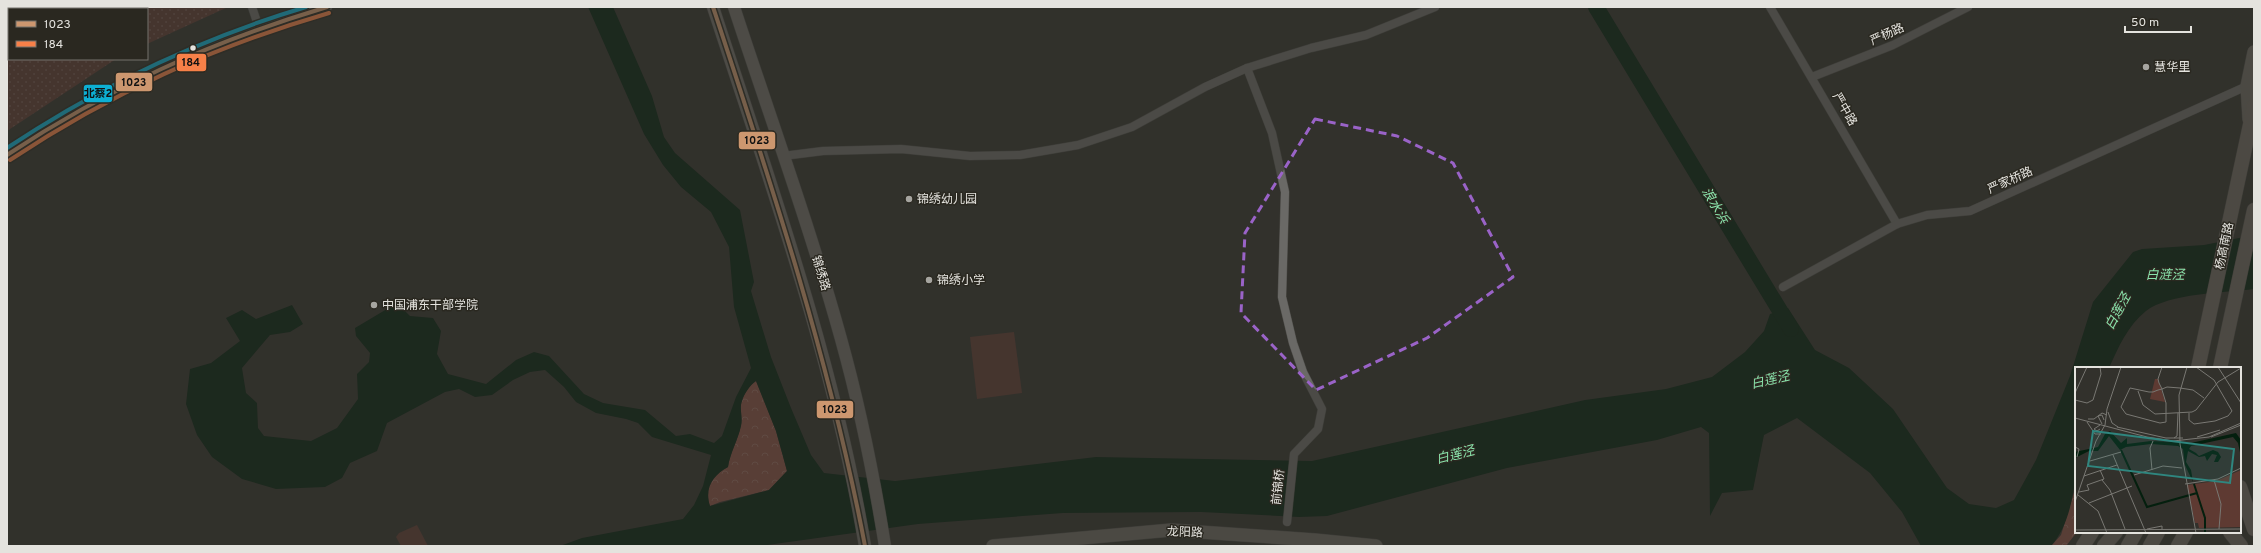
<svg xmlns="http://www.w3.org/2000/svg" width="2261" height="553" font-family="Overpass,'Noto Sans SC',sans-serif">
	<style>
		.green { fill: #5e3a32 }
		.forest { fill: url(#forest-crowns) }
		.park { fill: url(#park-dots) }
		.water { fill: #041f0e; fill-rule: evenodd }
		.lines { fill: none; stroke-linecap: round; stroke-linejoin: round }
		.river { stroke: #041f0e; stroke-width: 16 }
		.minor-casing { stroke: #4e4d49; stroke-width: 9 }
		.tertiary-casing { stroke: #4e4d49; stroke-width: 11 }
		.secondary-casing { stroke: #4e4d49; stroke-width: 13 }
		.primary-casing { stroke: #4e4d49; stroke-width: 14 }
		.trunk-casing { stroke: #4e4d49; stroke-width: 15 }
		.minor { stroke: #6a6966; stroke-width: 8 }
		.tertiary { stroke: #6a6966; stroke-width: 10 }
		.secondary { stroke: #6f6c67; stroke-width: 12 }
		.primary { stroke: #6a665f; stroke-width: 13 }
		.trunk { stroke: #6e675f; stroke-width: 14 }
		.bus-1-casing { stroke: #2a2820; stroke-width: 7 }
		.bus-2-casing { stroke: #2a2820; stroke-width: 7 }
		.bus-3-casing { stroke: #2a2820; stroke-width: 7 }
		.bus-1 { stroke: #cd976f; stroke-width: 4 }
		.bus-2 { stroke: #f78048; stroke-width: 4 }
		.bus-3 { stroke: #0dafd3; stroke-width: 4 }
		.marked { fill: none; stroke: #9a63c8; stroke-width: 3; stroke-dasharray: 8 5; stroke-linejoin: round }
		.bus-dot { fill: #e4e3de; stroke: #2a2820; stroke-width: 1.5 }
		.poi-dot { fill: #a6a5a0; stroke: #2a2820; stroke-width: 1.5 }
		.labels { text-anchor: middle; stroke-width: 3; stroke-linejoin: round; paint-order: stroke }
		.street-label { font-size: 12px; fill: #e4e3de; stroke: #2a2820 }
		.poi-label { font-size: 12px; fill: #e4e3de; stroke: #2a2820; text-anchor: start }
		.water-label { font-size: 13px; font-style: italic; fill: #8ae3ab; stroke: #2a2820 }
		.inset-river { fill: none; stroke: #041f0e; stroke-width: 2 }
		.inset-road { fill: none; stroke: #797873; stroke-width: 1 }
		.view { fill: #2f867f; fill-opacity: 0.15; stroke: #2f867f; stroke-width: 2 }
		.inset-edge { fill: none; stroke: #e4e3de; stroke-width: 2 }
		.line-badge { stroke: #2a2820; stroke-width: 1.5 }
		.pale-badge-label { font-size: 11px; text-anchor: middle; font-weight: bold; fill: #111 }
	</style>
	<defs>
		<pattern id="forest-crowns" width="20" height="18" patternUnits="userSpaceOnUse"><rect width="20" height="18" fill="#874f44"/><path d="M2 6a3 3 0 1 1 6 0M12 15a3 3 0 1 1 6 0" fill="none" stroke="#98685f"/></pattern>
		<pattern id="park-dots" width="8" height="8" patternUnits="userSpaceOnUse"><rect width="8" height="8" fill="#5e3a32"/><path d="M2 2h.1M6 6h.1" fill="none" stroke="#75564f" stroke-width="1.8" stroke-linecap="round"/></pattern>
	</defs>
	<rect width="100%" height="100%" fill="#32312c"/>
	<g class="green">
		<polygon points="1014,332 1022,393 977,399 970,337"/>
		<polygon points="417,525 428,546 401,546 396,537 399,533"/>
	</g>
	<g class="forest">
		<path d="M756 381 776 431 787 471 769 490 720 502 710 506C704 488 713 475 728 467 730 453 738 440 741 425 743 418 739 408 742 401 744 393 750 385 756 381Z"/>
		<polygon points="2076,486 2077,532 2066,546 2051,546 2061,535"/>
	</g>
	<polygon class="park" points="7,7 228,7 147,44 147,9 9,9 9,59 116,59 7,131"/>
	<path class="water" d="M588 7H613L652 96 664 137 675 153 740 210 754 282 751 291 771 357 791 408 811 455 824 473 895 481 1096 457 1312 461 1585 400 1666 389 1712 377 1745 352 1764 331 1770 314 1788 308 1815 350 1849 368 1893 409 1947 488 1969 504 1996 508 2014 500 2036 460 2070 376 2093 302 2133 252 2142 249 2204 245 2254 235V289C2225 293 2169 293 2146 311 2128 325 2118 348 2109 368H2076C2076 418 2086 507 2051 546H1921L1902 512 1870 473 1797 418 1764 435 1753 490 1722 493 1710 516 1709 433 1701 427 1657 440 1507 468 1327 516 1299 517 1201 512 1063 513 918 524 761 546H560L582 538 683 519 694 505 703 486 711 455 652 437 638 423 626 419 596 413 576 402 564 387 545 370 530 372 513 380 492 395 475 397 459 389 445 392 387 423 377 451 350 463 342 478 325 487 276 489 242 479 212 457 197 435 186 404 190 369 211 363 240 341 226 318 242 310 256 319 292 305 303 324 290 332 270 335 242 368 246 393 257 403 258 428 264 436 311 441 337 428 358 399 357 374 369 362 370 353 356 336 355 328 397 303 410 316 433 318 441 331 437 354 448 374 486 384 516 360 534 352 549 356 584 394 603 403 645 410 676 436 690 434 714 443 722 436 736 397 751 368 734 307 729 247 711 212 681 187 663 165 644 134ZM756 381 776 431 787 471 769 490 710 506C704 488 713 475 728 467 730 453 738 440 741 426 743 418 739 408 742 401 744 394 750 385 756 381Z"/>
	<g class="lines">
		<polyline class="river" points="1596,7 1791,329"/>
		<g class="minor-casing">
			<g id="minor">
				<polyline points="252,7 259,28"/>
				<polyline points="1770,7 1897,224"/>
				<polyline points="1247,68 1272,133 1285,192 1282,297 1293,343 1303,372 1322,409 1318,429 1294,454 1287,522"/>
				<polyline points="1812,77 1893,45 1968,7"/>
				<polyline points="783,156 823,151 901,149 970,156 1020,155 1078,145 1132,127 1205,87 1247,68 1311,48 1366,35 1435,7"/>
				<polyline points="1783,287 1897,224 1927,215 1970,211 2247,86"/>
			</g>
		</g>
		<g class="tertiary-casing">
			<path id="tertiary" d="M7 155C105 87 213 39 327 7"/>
		</g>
		<g class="secondary-casing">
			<g id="secondary">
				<path d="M713 7C771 185 834 361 865 546"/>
				<path d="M734 7C770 117 810 227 841 339 860 407 874 477 885 546"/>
			</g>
		</g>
		<g class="primary-casing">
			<g id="primary">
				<polyline points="2249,119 2247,86 2254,52"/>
				<polyline points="993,546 1171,530 1315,540 1376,546"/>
			</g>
		</g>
		<g class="trunk-casing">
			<g id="trunk">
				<polyline points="2198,368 2254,106"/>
				<polyline points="2220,368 2254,210"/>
				<polyline points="2240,487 2254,529"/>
				<polyline points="2230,532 2241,546"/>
				<polyline points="2083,546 2092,532"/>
				<polyline points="2104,546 2116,532"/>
				<polyline points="2128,546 2136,532"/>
				<polyline points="2150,546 2158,532"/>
				<polyline points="2178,546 2186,532"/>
			</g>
		</g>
		<use href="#minor" class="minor"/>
		<use href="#tertiary" class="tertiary"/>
		<use href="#secondary" class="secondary"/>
		<use href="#primary" class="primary"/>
		<use href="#trunk" class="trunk"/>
		<g class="bus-1-casing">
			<g id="bus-1">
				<path d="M713 7C772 186 830 361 865 546"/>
				<path d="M7 155C108 88 211 42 327 7"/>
			</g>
		</g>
		<g class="bus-2-casing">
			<path id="bus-2" d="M10 160C111 93 213 47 329 13"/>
		</g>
		<g class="bus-3-casing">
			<path id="bus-3" d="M7 148C100 86 199 39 306 7"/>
		</g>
		<use href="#bus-1" class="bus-1"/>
		<use href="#bus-2" class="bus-2"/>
		<use href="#bus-3" class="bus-3"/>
	</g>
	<path d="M0 0H2261V553H0ZM1315 119 1397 136 1453 163 1513 277 1427 338 1316 390 1241 313 1245 233Z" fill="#32312c" fill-opacity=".55" fill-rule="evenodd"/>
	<path class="marked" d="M1315 119 1397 136 1453 163 1513 277 1427 338 1316 390 1241 313 1245 233Z"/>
	<circle class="bus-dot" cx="193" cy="48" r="3.5"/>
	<g class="poi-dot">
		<circle cx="2146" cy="67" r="4"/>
		<circle cx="909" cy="199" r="4"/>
		<circle cx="929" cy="280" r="4"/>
		<circle cx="374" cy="305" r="4"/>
	</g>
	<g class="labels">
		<g class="street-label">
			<text transform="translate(1887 34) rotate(-24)" y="4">严杨路</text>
			<text transform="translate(1845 109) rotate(60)" y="4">严中路</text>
			<text transform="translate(2010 180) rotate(-24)" y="4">严家桥路</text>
			<text transform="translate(2224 246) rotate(-78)" y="4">杨高南路</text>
			<text transform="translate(821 273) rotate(73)" y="4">锦绣路</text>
			<text transform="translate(1278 487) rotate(-84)" y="4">前锦桥</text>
			<text transform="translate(1185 532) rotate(2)" y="4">龙阳路</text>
		</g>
		<g class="poi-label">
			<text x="2154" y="71">慧华里</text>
			<text x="917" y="203">锦绣幼儿园</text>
			<text x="937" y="284">锦绣小学</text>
			<text x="382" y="309">中国浦东干部学院</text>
		</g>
		<g class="water-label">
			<text transform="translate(1716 205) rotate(59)" y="5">浪水浜</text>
			<text x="2165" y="279">白涟泾</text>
			<text transform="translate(2117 311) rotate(-62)" y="5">白莲泾</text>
			<text transform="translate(1770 379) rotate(-13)" y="5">白莲泾</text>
			<text transform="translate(1455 454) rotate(-14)" y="5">白莲泾</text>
		</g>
	</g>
	<g transform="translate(2075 367)">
		<rect width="166" height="166" fill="#32312c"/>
		<path d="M80 12H83L90 35 75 32ZM166 103V160L124 161 123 156H120L112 118 141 114Z" fill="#5e3a32"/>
		<path d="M35 64 46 76 52 71V77L76 74 116 76 161 66 166 73V90L163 76 158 70 116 79 114 82 121 86 124 89 138 83 143 85 146 90 143 95H139L142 88 137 87 132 94 130 89 124 90 113 84 111 95 116 103 118 115 110 98 108 82 103 79 76 77 51 80 45 83 34 69 23 84H14L0 91V85L23 80 30 67Z" fill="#041f0e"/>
		<path class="inset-river" d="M46 83 72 140 122 126M119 117 130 151V166"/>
		<path class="inset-road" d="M87 0 83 12 84 16 87 22V23L91 36V55L85 56 51 47 46 40 55 21 74 25H78L83 23 87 22 92 20 105 21 118 23 129 31M112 0 104 28 105 77 121 166M143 0 166 36M63 24 68 38 80 47 117 45 121 43 143 15 166 1M0 26 12 0M0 33 12 36 18 33 26 7 25 0M33 45 37 56 43 60M114 46V53L119 57 140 54 153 49 157 44 139 13 121 0M0 51 72 70 98 74 134 70 166 56M13 52H19L27 46 32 48M12 55 20 67H26M27 57 23 49 27 48 29 53M25 58 19 62 22 64 25 62M42 60 91 71H108M122 70 145 63M136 70 166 58M99 71 102 69 103 46M0 80 4 82 2 90M38 88 71 166M15 94 46 85M77 103 75 81 78 74M59 108 88 99 107 101M9 109 42 98M27 113 35 123 50 162M139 113 146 137 144 162M110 117 143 112 166 101M4 125 14 123 12 118 29 112 25 103M3 128 23 144 32 166M0 135 21 74 30 58 32 42 46 0M14 136 57 119M72 162 87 159V162M0 163 166 162"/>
		<path class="view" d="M18 64 159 82 155 116 13 99Z"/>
		<rect width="166" height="166" class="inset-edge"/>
	</g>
	<g class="line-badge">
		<rect x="176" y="53" width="31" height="19" rx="4" fill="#f78048"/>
		<rect x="115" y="72" width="38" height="20" rx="4" fill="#cd976f"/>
		<rect x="83" y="84" width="30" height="19" rx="4" fill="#0dafd3"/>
		<rect x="738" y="131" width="38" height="19" rx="4" fill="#cd976f"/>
		<rect x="816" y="400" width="38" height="19" rx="4" fill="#cd976f"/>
	</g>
	<g class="pale-badge-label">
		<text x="191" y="66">184</text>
		<text x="134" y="86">1023</text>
		<text x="98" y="97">北蔡2</text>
		<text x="757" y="144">1023</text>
		<text x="835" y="413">1023</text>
	</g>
	<rect width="2261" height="553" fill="none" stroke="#e4e3de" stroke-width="16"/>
	<rect x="8" y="8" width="140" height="52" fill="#2a2820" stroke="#74736c"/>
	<rect x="16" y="21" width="20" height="6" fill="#cd976f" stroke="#74736c"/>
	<text x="44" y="28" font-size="12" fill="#e4e3de">1023</text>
	<rect x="16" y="41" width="20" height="6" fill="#f78048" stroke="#74736c"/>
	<text x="44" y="48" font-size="12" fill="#e4e3de">184</text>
	<path d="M2125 26v6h66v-6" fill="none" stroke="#e4e3de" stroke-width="2"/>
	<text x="2131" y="26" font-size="12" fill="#e4e3de" stroke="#2a2820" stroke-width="3" paint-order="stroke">50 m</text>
</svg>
